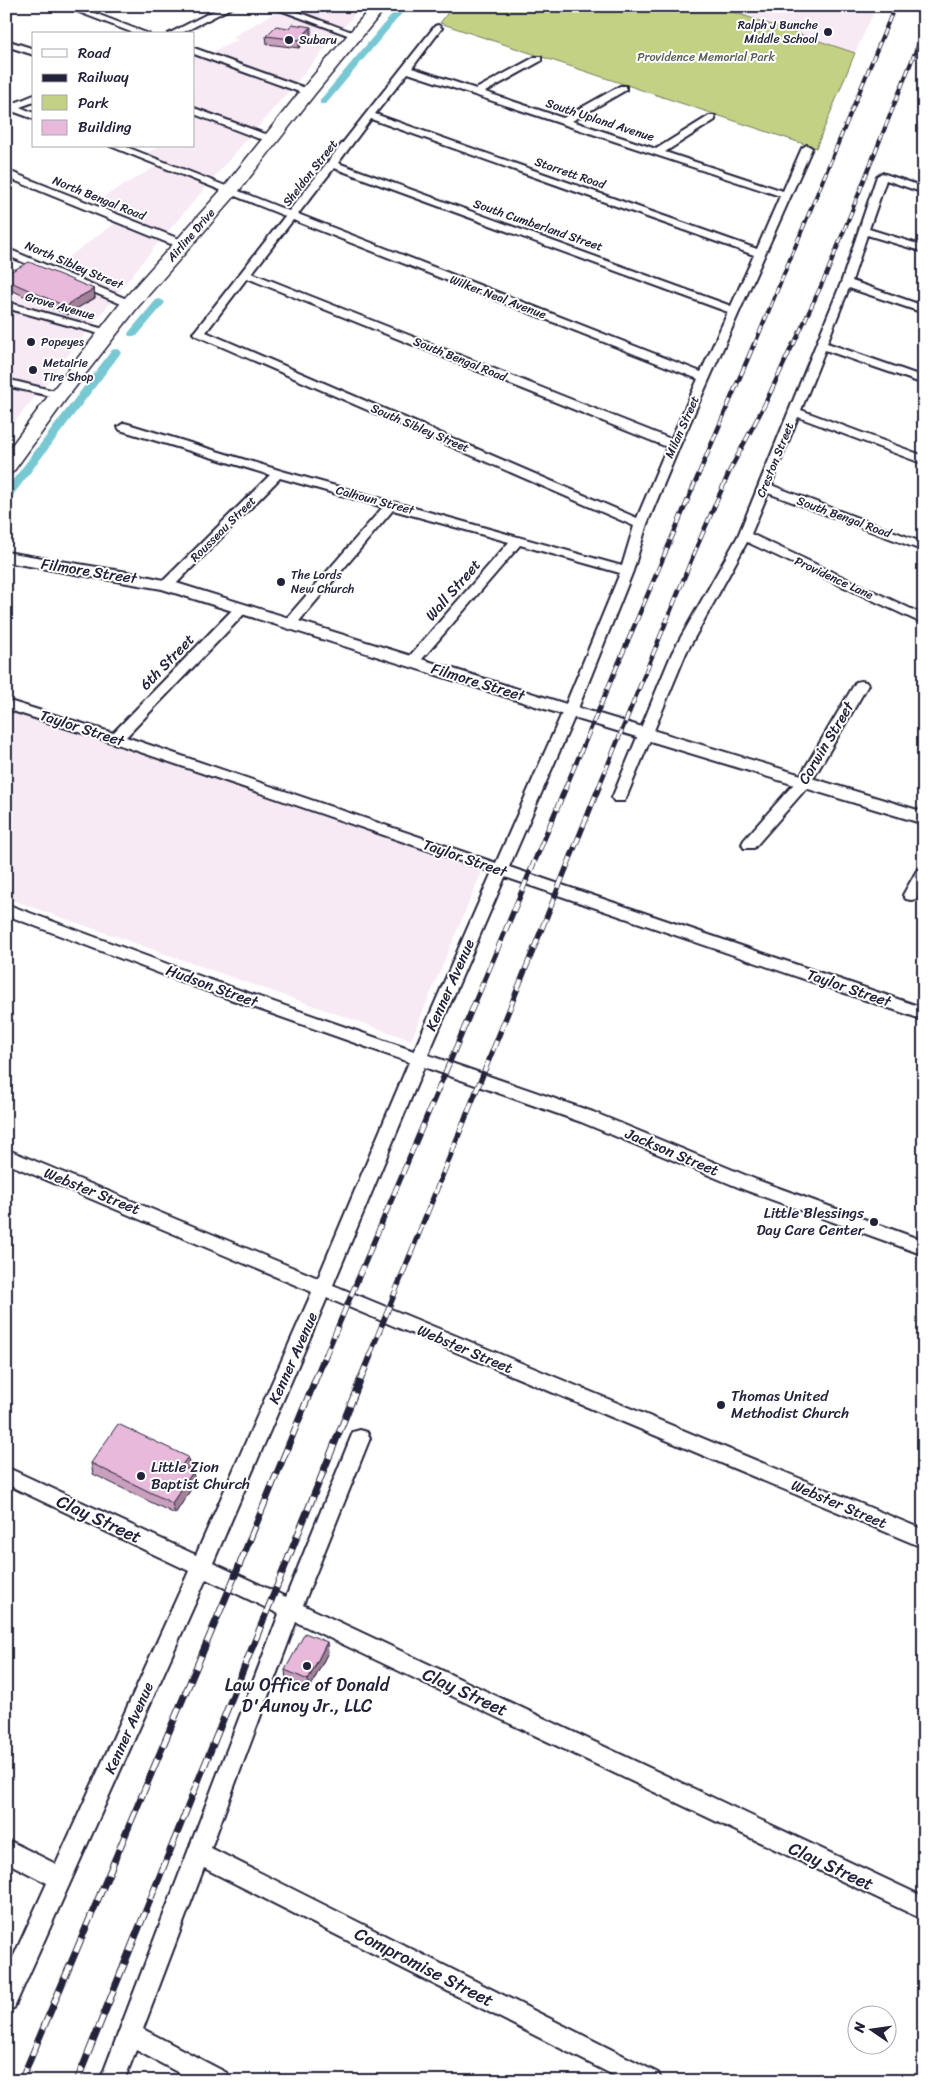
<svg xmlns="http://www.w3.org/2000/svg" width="930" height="2087" font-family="Sriracha,sans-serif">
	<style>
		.built { fill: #f8eaf4 }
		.green { fill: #c3d184; stroke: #727a60 }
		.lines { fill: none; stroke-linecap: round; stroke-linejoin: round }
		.canal { fill: #78c8d3; fill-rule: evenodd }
		.minor-casing { stroke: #22223b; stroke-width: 4 }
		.tertiary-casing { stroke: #22223b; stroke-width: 4 }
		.trunk-casing { stroke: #22223b; stroke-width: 3 }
		.minor { fill: #fff; fill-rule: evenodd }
		.tertiary { fill: #fff; fill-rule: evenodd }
		.trunk { fill: #fff; fill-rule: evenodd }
		.rail-far3-casing { stroke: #22223b; stroke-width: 4 }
		.rail-far2-casing { stroke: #22223b; stroke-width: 4.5 }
		.rail-far1-casing { stroke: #22223b; stroke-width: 5.5 }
		.rail-casing { stroke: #22223b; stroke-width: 7 }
		.rail-far3 { stroke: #fff; stroke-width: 2.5; stroke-dasharray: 7; stroke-linecap: butt }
		.rail-far2 { stroke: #fff; stroke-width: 3; stroke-dasharray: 9; stroke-linecap: butt }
		.rail-far1 { stroke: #fff; stroke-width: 4; stroke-dasharray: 11; stroke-linecap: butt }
		.rail { stroke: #fff; stroke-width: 5; stroke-dasharray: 14; stroke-linecap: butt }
		.wall { fill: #c89fbc; stroke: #22223b }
		.shaded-wall { fill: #a28299; stroke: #22223b }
		.building { fill: #e8b9db; stroke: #22223b }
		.poi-dot { fill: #22223b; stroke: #fff; stroke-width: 2 }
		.labels { text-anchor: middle; stroke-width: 4; stroke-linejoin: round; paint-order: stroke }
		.far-poi-label { font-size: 12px; fill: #22223b; stroke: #fff; text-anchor: start }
		.far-park-label { font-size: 12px; fill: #5a5f55; stroke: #fff }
		.far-street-label { font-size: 12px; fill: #22223b; stroke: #fff }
		.street-label { font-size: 15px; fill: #22223b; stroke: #fff }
		.poi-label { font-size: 15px; fill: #22223b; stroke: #fff; text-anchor: start }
		.near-street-label { font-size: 18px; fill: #22223b; stroke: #fff }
		.near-poi-label { font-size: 18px; fill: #22223b; stroke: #fff }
	</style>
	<rect width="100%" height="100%" fill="#fff"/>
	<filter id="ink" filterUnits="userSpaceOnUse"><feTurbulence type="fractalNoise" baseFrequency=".02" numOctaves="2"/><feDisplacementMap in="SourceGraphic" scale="10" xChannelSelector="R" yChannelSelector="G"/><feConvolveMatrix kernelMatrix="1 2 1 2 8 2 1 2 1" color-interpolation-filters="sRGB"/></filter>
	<g filter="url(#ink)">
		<g class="built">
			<polygon points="287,6 362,6 157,244 6,433 6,302 115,223 82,209 155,167 135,159 160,146 194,146 194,117 197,115 194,114 194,48 208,54 238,40 232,37"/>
			<polygon points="715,6 862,6 875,10 855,53"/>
			<polygon points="6,709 483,869 411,1040 6,898"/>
		</g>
		<polygon class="green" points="453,6 715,6 855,53 816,148 440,23"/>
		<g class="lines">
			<g class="canal">
				<polygon points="399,6 408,6 326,104 320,104 320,100"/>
				<polygon points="160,299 165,302 164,304 137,336 129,336 128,334 129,332 156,300"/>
				<polygon points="116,349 120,350 121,352 120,354 10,499 6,500 6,489 112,350"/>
			</g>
			<g class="minor-casing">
				<g id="minor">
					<polygon points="63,6 76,6 149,34 136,34"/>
					<polygon points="223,6 235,6 180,34 168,34"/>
					<polygon points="269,6 282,6 360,35 359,37 353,37"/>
					<path d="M438 25 442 28 412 68 476 89 535 57H541V61L485 92 563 118 620 86H626V90L572 121 656 149 709 116H715V120L665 152 783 191 802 148 807 145 812 148 680 445 647 524 633 571 577 711 509 867 924 1008V1020L505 877 428 1055 593 1112 757 1180 924 1241V1255L745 1190 581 1122 424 1067 333 1285 924 1530V1548L327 1298 213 1563 286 1597 353 1432 360 1430 367 1432 370 1438 303 1605 924 1897V1920L296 1622 211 1848 658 2073 662 2081H625L204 1868 143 2029 227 2073 231 2081H194L136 2050 124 2081H100L279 1614 206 1579 14 2008 6 2011V1973L47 1883 6 1862V1839L56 1864 189 1571 6 1484V1467L196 1555 312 1292 6 1163V1149L318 1278 409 1062 193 986 6 915V904L205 978 414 1051 492 872 111 742 6 709V700L113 733 237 605H247L249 608 247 611 126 737 496 863 563 711 620 573 520 545 417 665H407L405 662 407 659 509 542 393 510 295 626H285L283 623 285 620 383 507 280 478 172 588H162L161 585 162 582 270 475 120 430 118 427 124 423 128 424 282 471 622 566 634 526 195 335 193 333 195 331 285 216 110 146H124L289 211 435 26ZM408 73 780 196 757 249 375 114ZM371 119 754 255 731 306 338 163ZM334 168 728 312 701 372 298 214ZM293 220 698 379 671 439 252 273ZM247 278 667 447 637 518 206 332Z"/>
					<polygon points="6,40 34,49 34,55 6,46"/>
					<polygon points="194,48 311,90 313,92 308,95 305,94 194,54"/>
					<polygon points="34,95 34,102 20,107 34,113 34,119 12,111 6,113 6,104 12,104"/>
					<polygon points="194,108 262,133 276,136 278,138 273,141 257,138 194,114"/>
					<polygon points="6,170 187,242 188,244 183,247 168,243 6,177"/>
					<polygon points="882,173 924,187 924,193 886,180 869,229 924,246 924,252 867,235 852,281 924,306 924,313 849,288 827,343 924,377 924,384 825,350 801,410 924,456 924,464 798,417 771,485 924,543 924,551 768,493 751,534 924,615 924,624 747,542 686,653 626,798 624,801 614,801 612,798 672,653 738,536 841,283 877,176"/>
					<polygon points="6,248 134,302 135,304 130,307 126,306 6,255"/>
					<polygon points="6,302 111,331 113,333 107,336 6,308"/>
					<polygon points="6,379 63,393 65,395 59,398 6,386"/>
					<polygon points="861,681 866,682 868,685 810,784 754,848 744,848 742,844 744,840 799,778 854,685 856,682"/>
					<path d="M924 867C924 880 923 887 916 899L911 900 906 899 903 895 916 872 919 868Z"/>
				</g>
			</g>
			<g class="tertiary-casing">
				<polygon id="tertiary" points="6,552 127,572 173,582 576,707 924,812 924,824 564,715 162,589 6,562"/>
			</g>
			<g class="trunk-casing">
				<polygon id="trunk" points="372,6 387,6 314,95 235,196 137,308 66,399 13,472 6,474 6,453 52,391 123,300 223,188 302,89"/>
			</g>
			<use href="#minor" class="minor"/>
			<use href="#tertiary" class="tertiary"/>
			<use href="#trunk" class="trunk"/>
			<g class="rail-far3-casing">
				<g id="rail-far3">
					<polyline points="754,346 895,6"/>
					<polyline points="793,346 827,273 924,30"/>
				</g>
			</g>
			<g class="rail-far2-casing">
				<g id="rail-far2">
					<polyline points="565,789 754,344"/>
					<polyline points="598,789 695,551 731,468 765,404 793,344"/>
				</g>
			</g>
			<g class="rail-far1-casing">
				<g id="rail-far1">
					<polyline points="325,1357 566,787"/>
					<polyline points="369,1357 599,787"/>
				</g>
			</g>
			<g class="rail-casing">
				<g id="rail">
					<polyline points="21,2081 232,1583 325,1356"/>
					<polyline points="77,2081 370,1356"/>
				</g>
			</g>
			<use href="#rail-far3" class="rail-far3"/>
			<use href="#rail-far2" class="rail-far2"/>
			<use href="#rail-far1" class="rail-far1"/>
			<use href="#rail" class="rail"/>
		</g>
		<g class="wall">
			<polygon points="289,28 311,34 299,48 267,44 266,36"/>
			<polygon points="6,274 94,289 95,298 74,310 68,315 6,288"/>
			<polygon points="188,1457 190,1468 188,1470 195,1483 175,1514 93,1474 91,1463"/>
			<polygon points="328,1652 309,1690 286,1680 285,1670"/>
		</g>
		<g class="shaded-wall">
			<polygon points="311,27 311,34 299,48 299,40"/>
			<polygon points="94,289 95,298 74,310 68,315 67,307 72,301"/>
			<polygon points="188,1457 190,1468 184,1477 181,1466"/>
			<polygon points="193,1472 195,1483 175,1514 172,1503"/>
			<polygon points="327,1642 328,1652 309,1690 308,1680"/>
		</g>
		<g class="building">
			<polygon points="292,24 311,27 299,40 266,36 276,26 289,28"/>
			<polygon points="29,262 94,289 72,301 67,307 6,280 6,274"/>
			<polygon points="118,1424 188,1457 181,1466 193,1472 172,1503 91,1463"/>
			<polygon points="305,1633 327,1642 308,1680 285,1670"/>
		</g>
	</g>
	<g class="poi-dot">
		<circle cx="828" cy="32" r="5"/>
		<circle cx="289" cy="40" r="5"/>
		<circle cx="31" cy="342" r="5"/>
		<circle cx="33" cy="370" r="5"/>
		<circle cx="281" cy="582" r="5"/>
		<circle cx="874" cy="1222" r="5"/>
		<circle cx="721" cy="1405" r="5"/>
		<circle cx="141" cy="1476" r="5"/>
		<circle cx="307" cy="1666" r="5"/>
	</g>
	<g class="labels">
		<g class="far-poi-label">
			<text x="818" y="29" text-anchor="end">Ralph J Bunche<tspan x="818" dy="14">Middle School</tspan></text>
			<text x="299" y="44">Subaru</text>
			<text x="41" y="346">Popeyes</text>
			<text x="43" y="367">Metairie<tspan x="43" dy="14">Tire Shop</tspan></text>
			<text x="291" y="579">The Lords<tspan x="291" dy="14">New Church</tspan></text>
		</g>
		<g class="far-park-label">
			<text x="706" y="61">Providence Memorial Park</text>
		</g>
		<g class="far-street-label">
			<text transform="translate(600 120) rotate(18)" y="4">South Upland Avenue</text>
			<text transform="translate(310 173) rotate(-52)" y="4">Sheldon Street</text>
			<text transform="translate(570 173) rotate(19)" y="4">Starrett Road</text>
			<text transform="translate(99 198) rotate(22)" y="4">North Bengal Road</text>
			<text transform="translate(538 225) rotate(19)" y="4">South Cumberland Street</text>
			<text transform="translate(191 235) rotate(-49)" y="4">Airline Drive</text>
			<text transform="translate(74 265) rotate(23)" y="4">North Sibley Street</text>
			<text transform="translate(498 297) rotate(21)" y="4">Wilker Neal Avenue</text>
			<text transform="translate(60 306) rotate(16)" y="4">Grove Avenue</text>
			<text transform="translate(460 359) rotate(22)" y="4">South Bengal Road</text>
			<text transform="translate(682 427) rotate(-66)" y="4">Milan Street</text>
			<text transform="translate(420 428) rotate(23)" y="4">South Sibley Street</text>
			<text transform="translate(775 460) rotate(-68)" y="4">Creston Street</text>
			<text transform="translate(375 500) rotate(15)" y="4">Calhoun Street</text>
			<text transform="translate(844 517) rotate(20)" y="4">South Bengal Road</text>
			<text transform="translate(223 529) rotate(-45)" y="4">Rousseau Street</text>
			<text transform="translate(834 578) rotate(25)" y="4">Providence Lane</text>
		</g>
		<g class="street-label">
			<text transform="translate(89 571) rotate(9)" y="5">Filmore Street</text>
			<text transform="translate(453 590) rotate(-49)" y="5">Wall Street</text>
			<text transform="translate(167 662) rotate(-46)" y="5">6th Street</text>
			<text transform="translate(478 682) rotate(17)" y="5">Filmore Street</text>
			<text transform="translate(82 728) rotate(18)" y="5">Taylor Street</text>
			<text transform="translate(826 743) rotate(-59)" y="5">Corwin Street</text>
			<text transform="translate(465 858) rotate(19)" y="5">Taylor Street</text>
			<text transform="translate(450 985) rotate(-66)" y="5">Kenner Avenue</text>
			<text transform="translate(212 986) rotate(20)" y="5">Hudson Street</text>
			<text transform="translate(849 988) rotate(19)" y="5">Taylor Street</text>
			<text transform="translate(672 1152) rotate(23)" y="5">Jackson Street</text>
			<text transform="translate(92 1191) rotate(22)" y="5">Webster Street</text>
			<text transform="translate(465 1349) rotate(23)" y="5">Webster Street</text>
			<text transform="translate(293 1358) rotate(-66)" y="5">Kenner Avenue</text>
			<text transform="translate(839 1504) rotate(23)" y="5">Webster Street</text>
			<text transform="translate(129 1728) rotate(-66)" y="5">Kenner Avenue</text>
		</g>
		<g class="poi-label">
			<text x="864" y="1218" text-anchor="end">Little Blessings<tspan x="864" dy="17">Day Care Center</tspan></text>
			<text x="731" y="1401">Thomas United<tspan x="731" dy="17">Methodist Church</tspan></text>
			<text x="151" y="1472">Little Zion<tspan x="151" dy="17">Baptist Church</tspan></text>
		</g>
		<g class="near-street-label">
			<text transform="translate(99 1519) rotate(25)" y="6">Clay Street</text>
			<text transform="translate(465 1692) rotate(25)" y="6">Clay Street</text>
			<text transform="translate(831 1866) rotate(25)" y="6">Clay Street</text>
			<text transform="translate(424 1967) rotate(27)" y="6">Compromise Street</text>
		</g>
		<g class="near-poi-label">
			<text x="307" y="1691">Law Office of Donald<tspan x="307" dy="21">D'Aunoy Jr., LLC</tspan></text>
		</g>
	</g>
	<rect width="930" height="2087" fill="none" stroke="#fff" stroke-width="25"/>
	<rect x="12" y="12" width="905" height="2062" fill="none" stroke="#22223b" stroke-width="2" filter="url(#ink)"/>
	<rect x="32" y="32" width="162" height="115" fill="#ffffff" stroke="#a7a7b1"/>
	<rect x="42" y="49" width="25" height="8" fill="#ffffff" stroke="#a7a7b1"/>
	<text x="78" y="58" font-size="15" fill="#22223b">Road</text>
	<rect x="42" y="74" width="25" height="8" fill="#22223b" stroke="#a7a7b1"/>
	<text x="78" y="82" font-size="15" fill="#22223b">Railway</text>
	<rect x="42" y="95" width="25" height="15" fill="#c3d184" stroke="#a7a7b1"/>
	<text x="78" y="108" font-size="15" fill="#22223b">Park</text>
	<rect x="42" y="120" width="25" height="15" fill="#e8b9db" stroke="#a7a7b1"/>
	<text x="78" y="132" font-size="15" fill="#22223b">Building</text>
	<g transform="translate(872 2030) rotate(283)"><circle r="24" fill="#ffffff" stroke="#a7a7b1"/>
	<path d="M0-4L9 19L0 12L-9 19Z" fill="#22223b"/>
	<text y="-8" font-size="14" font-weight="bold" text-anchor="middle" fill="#22223b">N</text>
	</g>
</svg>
